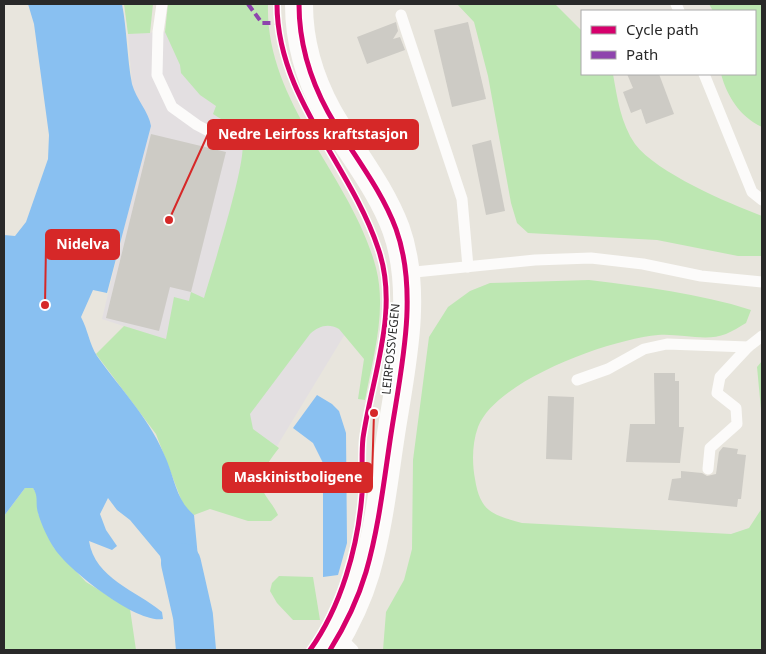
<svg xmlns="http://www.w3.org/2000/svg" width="766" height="654" font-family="'Noto Sans',sans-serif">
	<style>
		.industrial { fill: #e3dfe1 }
		.green { fill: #bde7b2 }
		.water { fill: #89c0f1 }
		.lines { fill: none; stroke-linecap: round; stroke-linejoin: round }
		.river { stroke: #89c0f1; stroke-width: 40 }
		.building { fill: #cdcbc5 }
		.service { stroke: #fcfbfa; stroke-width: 11 }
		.tertiary { stroke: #fcfbfa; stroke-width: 28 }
		.quiet { stroke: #8e44ad; stroke-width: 4; stroke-dasharray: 8 4; stroke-linecap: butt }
		.cycleway-casing { stroke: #fff; stroke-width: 8 }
		.cycleway { stroke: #d6006c; stroke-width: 5 }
		.labels { text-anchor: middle; stroke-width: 4; stroke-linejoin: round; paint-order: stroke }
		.street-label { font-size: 12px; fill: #292929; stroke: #fff }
		.leader { fill: none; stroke: #d62828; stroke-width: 2 }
		.callout-dot { fill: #d62828; stroke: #fff; stroke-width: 2 }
		.callout { fill: #d62828; stroke: #d62828; stroke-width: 2 }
		.callout-label { font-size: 14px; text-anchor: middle; font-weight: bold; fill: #fff }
	</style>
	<rect width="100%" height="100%" fill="#e8e5dd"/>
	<polygon class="industrial" points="205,4 345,334 274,451 166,340 102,319 150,121 138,102 132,84 128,34 176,31"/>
	<g class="green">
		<polygon points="124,4 153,4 150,33 128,34"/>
		<path d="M168 4H268C265 104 352 176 376 268 387 311 373 357 365 400L358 399 364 359 339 329C328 323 319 326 310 334L250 414 253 429 279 448C270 460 257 475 263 491 267 499 274 506 278 515L271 521H248L210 509 194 515 184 507 156 434 96 354 124 326 166 339 174 297 189 301 191 292 204 298C211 274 248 159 242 142 237 127 226 122 213 114L216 106 200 95 181 73 180 65 165 32Z"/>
		<path d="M457 4H555L582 31V74H613C617 97 621 124 635 144 657 173 728 203 762 216V256H738L657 240 528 233 517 223 511 203 488 76 474 22Z"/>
		<path d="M709 4H762V127C740 117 727 96 721 74H755V11H713Z"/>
		<path d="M589 280C644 287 698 293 751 310L746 323C739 327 733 331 726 334 706 342 679 333 658 335 611 339 496 380 478 427 472 443 472 463 475 479 480 512 493 515 522 523L731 534 749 528 762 508V650H383L386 612 404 580 412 549 413 460 429 337 448 307 470 291 490 283Z"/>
		<polygon points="762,361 762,420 757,367"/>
		<polygon points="25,488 33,488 38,496 38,513 54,548 86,582 130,609 136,650 4,650 4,516"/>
		<polygon points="279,576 313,577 320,620 293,620 277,603 270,591 272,583"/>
	</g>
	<g class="water">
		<path d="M28 4H122C127 30 127 58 132 84 136 99 149 112 151 126L107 293 93 290 81 317C88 330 89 343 97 356 122 391 151 420 167 461 175 481 177 501 194 515L199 568 205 599 193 616 170 592 160 556 130 520 117 510 108 498 100 514 106 530 117 546 112 550 89 541C95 579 136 590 162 612L163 619C137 624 68 570 54 548 48 539 41 524 38 513 35 503 39 497 33 488H25L4 516V235L15 236 26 222 48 159 49 135 34 24Z"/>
		<polygon points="317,395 332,404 339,411 346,433 347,543 338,575 323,577 323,463 313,443 293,428"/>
	</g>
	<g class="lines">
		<polyline class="river" points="181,563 193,616 196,650"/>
	</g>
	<g class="building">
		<polygon points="396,22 398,31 393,39 400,37 405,50 367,64 357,37"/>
		<polygon points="468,22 486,99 452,107 434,30"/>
		<polygon points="627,74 659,74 674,114 646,124 641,109 631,113 623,92 633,88"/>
		<polygon points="151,134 226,152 191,292 170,287 159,331 106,318"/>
		<polygon points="491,140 505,211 486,215 472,145"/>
		<polygon points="654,373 675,373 675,381 679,381 679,427 684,427 680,463 626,462 630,424 655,424"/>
		<polygon points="548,396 574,397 572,460 546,459"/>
		<polygon points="723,447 738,449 737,454 746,455 741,499 738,499 737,507 668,500 672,479 681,478 681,471 702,473 707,476 716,474 719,452"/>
	</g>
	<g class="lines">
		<g class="service">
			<polyline points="162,4 158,32 157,75 172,107 197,125 233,144"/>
			<polyline points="676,4 679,11"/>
			<polyline points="401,15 462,199 468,267"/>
			<polyline points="704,74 752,192 762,200"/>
			<polyline points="405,273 535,260 591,258 643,264 701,276 762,282"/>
			<polyline points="577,380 608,369 644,349 667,344 748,347 762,336"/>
			<polyline points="708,469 710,448 737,424 736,408 717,393 720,377 748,347"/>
			<polyline points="339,636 353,650"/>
		</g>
		<path class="tertiary" d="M299 4C299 41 310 79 328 112 350 151 380 186 396 229 419 293 401 369 391 434 384 480 379 527 366 572 358 599 345 626 330 650"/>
		<polyline class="quiet" points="248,4 262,23 277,23"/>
		<g class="cycleway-casing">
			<g id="cycleway">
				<path d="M277 4C277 97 350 164 378 248 400 310 372 376 363 438 361 457 363 475 362 494 358 547 341 607 310 650"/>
				<path d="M299 4C299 41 310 79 328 112 350 151 380 186 396 229 419 293 401 369 391 434 384 480 379 527 366 572 358 599 345 626 330 650"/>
			</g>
		</g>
		<use href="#cycleway" class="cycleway"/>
	</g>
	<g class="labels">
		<g class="street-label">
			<text transform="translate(391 349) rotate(-84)" y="4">LEIRFOSSVEGEN</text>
		</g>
	</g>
	<path class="leader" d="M169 220L208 134M45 305L46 245M374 413L372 478"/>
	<g class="callout-dot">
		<circle cx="169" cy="220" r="5"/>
		<circle cx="45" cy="305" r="5"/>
		<circle cx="374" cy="413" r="5"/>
	</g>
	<g class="callout">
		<rect x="208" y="120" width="210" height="29" rx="5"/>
		<rect x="46" y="230" width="73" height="29" rx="5"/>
		<rect x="223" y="463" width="149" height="29" rx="5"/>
	</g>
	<g class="callout-label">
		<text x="313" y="139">Nedre Leirfoss kraftstasjon</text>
		<text x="83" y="249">Nidelva</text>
		<text x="298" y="482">Maskinistboligene</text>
	</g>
	<rect width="766" height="654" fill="none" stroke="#292929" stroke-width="10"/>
	<rect x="581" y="10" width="175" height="65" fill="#ffffff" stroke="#a9a9a9"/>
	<rect x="591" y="26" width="25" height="8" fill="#d6006c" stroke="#a9a9a9"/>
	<text x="626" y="35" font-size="15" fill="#292929">Cycle path</text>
	<rect x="591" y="51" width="25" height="8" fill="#8e44ad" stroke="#a9a9a9"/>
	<text x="626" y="60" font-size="15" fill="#292929">Path</text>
</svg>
